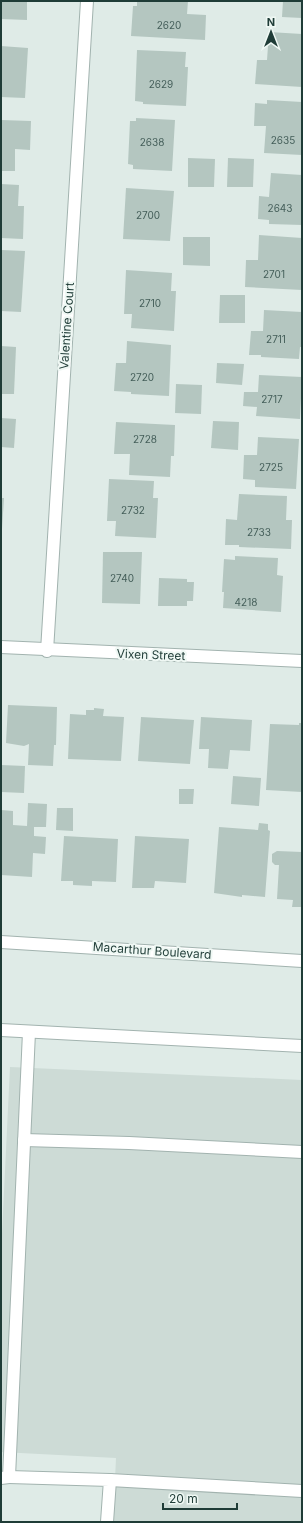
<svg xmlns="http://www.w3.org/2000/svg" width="303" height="1523" font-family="Inter,sans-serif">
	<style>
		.built { fill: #cddbd6 }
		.building { fill: #b4c6c0 }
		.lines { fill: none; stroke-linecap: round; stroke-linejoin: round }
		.service-casing { stroke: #a2b3af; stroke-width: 14 }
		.minor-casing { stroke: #a2b3af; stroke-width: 14 }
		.tertiary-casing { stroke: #a2b3af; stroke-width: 14 }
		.service { stroke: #fff; stroke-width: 12 }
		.minor { stroke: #fff; stroke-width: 12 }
		.tertiary { stroke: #fff; stroke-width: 12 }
		.labels { text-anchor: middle; stroke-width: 4; stroke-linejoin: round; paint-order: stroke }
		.number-label { font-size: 10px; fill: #445e59 }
		.street-label { font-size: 12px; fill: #1f3c37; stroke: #eff8f4 }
	</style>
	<rect width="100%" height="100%" fill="#dfebe7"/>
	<polygon class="built" points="10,1067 302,1080 302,1522 113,1522 116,1458 1,1452 1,1254"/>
	<g class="building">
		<polygon points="1,1 27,1 27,20 1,19"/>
		<polygon points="137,1 188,1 187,14 206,15 205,40 131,36 133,6 137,6"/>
		<polygon points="283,1 302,1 302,18 282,17"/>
		<polygon points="269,32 302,34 302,87 255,84 257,60 267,60"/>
		<polygon points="1,46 28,48 25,98 1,97"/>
		<polygon points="137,50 186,52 185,67 188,67 186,106 143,104 143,102 135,101"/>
		<polygon points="267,100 302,102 302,155 264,153 266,126 254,126 255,103 267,104"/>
		<polygon points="136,118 175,120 172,171 133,169 133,165 128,164 130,121 136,121"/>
		<polygon points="1,120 31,121 30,150 15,149 15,171 1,171"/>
		<polygon points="188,158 215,159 214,187 188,187"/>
		<polygon points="228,158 254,159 253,187 227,187"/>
		<polygon points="271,173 302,175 302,225 269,224 269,220 258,219 259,196 269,197"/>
		<polygon points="1,184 19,185 18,206 24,206 23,239 1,238"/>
		<polygon points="126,188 174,191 170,241 123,239"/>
		<polygon points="259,235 302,238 302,290 245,287 246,260 258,260"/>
		<polygon points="183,237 210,237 210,266 183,265"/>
		<polygon points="1,250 25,251 21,312 1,311"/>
		<polygon points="126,270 172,273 171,291 176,291 174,331 131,328 132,314 124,314"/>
		<polygon points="220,295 245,295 245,323 219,323"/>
		<polygon points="264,310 302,312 302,347 300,347 299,359 261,357 261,355 249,355 251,331 263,331"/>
		<polygon points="127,341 171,345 169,396 131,394 131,392 114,391 116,363 126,363"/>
		<polygon points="1,346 16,347 14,394 1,394"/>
		<polygon points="217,363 244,364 242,385 216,383"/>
		<polygon points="259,375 302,377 300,419 256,416 257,407 243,406 244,392 258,392"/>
		<polygon points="176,384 202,385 201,414 175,413"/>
		<polygon points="1,418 16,419 14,448 1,447"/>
		<polygon points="213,421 239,422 238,450 211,448"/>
		<polygon points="116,422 175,425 174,456 171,456 170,477 129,475 130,454 114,454"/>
		<polygon points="258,437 299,439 296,489 255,487 255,480 243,479 244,455 257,455"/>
		<polygon points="109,479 154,481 153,498 158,498 156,538 115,536 116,521 107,521"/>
		<polygon points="239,494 287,496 286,520 292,520 291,549 239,547 239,545 225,545 226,519 237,520"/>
		<polygon points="1,498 4,498 2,529 1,529"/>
		<polygon points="103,552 142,552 140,604 102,603"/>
		<polygon points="235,556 278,558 277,575 283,576 281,612 223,608 224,592 222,592 224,559 235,560"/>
		<polygon points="159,578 187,579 187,582 194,582 193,601 187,601 187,606 158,606"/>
		<polygon points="8,705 57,707 56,745 54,745 53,766 28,765 29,744 24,746 6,743"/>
		<polygon points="94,708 104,709 103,716 124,717 121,761 68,759 70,714 86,715 86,710 94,710"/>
		<polygon points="141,717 194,720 190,764 138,761"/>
		<polygon points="201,717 252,720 250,751 230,750 228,769 208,768 209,749 199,749"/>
		<polygon points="299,723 302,723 302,792 266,790 270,724 299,725"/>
		<polygon points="1,765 25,766 24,793 1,792"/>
		<polygon points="233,776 261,778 259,806 231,804"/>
		<polygon points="179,789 194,789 193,804 179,804"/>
		<polygon points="28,803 47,804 46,827 34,827 34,836 46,837 45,854 33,853 32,877 1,875 1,810 13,811 13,825 27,826"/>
		<polygon points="57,808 73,808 73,831 56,830"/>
		<polygon points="259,823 268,824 268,830 270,831 265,897 242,895 242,897 214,893 219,827 258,830"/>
		<polygon points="64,836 118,839 116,882 92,881 92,886 73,885 73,881 61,881"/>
		<polygon points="135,836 189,839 186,883 155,881 154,888 132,888"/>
		<polygon points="277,851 302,852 302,907 292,907 293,900 277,899 279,865 275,865 272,862 272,854"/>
	</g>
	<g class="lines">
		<g class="service-casing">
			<g id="service">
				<polyline points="24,1140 129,1143 302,1152"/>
				<polyline points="9,1477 110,1480 107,1522"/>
				<polyline points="1,1478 9,1477 29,1032"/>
				<polyline points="110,1480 302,1491"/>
			</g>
		</g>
		<g class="minor-casing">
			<g id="minor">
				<polyline points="1,647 302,661"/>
				<polyline points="47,651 87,1"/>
			</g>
		</g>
		<g class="tertiary-casing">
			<g id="tertiary">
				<polyline points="1,942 302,961"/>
				<polyline points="1,1030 302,1046"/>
			</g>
		</g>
		<use href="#service" class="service"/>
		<use href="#minor" class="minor"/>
		<use href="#tertiary" class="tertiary"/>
	</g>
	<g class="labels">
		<g class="number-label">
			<text x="169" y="29">2620</text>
			<text x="161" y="88">2629</text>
			<text x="283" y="144">2635</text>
			<text x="152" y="146">2638</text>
			<text x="280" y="212">2643</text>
			<text x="148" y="219">2700</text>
			<text x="274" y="278">2701</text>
			<text x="150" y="307">2710</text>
			<text x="276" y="343">2711</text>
			<text x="142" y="381">2720</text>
			<text x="272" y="403">2717</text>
			<text x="145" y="443">2728</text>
			<text x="271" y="471">2725</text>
			<text x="133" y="514">2732</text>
			<text x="259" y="536">2733</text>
			<text x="122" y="582">2740</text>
			<text x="246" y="606">4218</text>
		</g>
		<g class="street-label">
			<text transform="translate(67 326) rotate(-86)" y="4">Valentine Court</text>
			<text transform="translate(151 655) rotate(2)" y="4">Vixen Street</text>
			<text transform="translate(152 951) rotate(4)" y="4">Macarthur Boulevard</text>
		</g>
	</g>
	<rect width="303" height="1523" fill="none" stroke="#1f3c37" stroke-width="4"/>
	<g transform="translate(271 32)" stroke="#eff8f4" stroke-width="3" paint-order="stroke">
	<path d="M0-3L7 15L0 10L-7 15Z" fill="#1f3c37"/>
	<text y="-6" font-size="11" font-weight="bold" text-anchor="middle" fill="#1f3c37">N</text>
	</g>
	<path d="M163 1503v6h74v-6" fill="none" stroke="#1f3c37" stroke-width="2"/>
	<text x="169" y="1503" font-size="12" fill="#1f3c37" stroke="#eff8f4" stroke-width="3" paint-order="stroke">20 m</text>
</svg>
